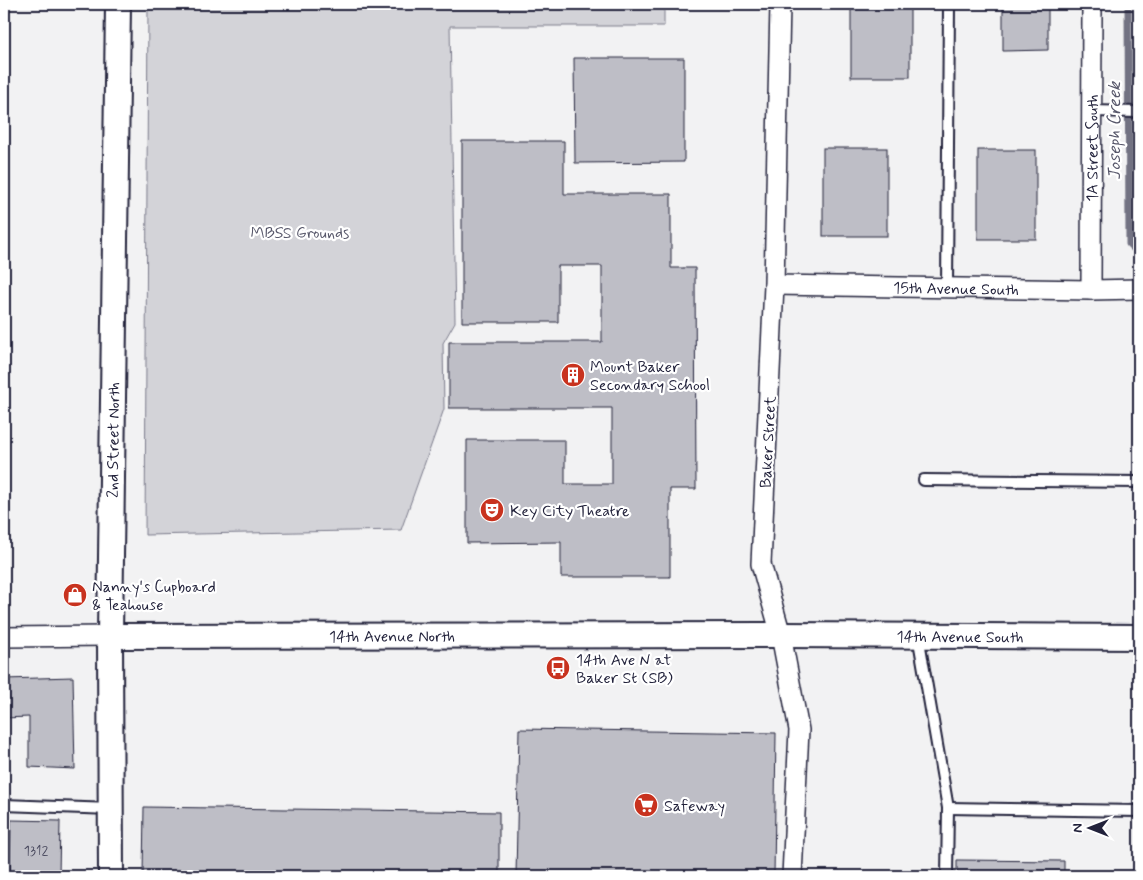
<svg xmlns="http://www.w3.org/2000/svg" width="1143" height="880" font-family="Mynerve,sans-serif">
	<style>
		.green { fill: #d3d3d8; stroke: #7a7a8a }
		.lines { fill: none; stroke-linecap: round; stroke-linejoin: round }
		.stream { stroke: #727282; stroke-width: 7 }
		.building { fill: #bebec6; stroke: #22223b }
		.service-casing { stroke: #22223b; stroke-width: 14 }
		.minor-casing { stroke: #22223b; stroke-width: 22 }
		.tertiary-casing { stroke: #22223b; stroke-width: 28 }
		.service { stroke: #fff; stroke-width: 10 }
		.minor { stroke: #fff; stroke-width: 19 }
		.tertiary { stroke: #fff; stroke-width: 24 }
		.labels { text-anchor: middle; stroke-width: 4.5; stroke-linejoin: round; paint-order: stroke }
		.number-label { font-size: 14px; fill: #49495e }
		.street-label { font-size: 16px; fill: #22223b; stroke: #fff }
		.park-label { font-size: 16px; fill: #57576a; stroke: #fff }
		.poi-label { font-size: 16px; fill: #22223b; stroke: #fff; text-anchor: start }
		.water-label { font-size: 18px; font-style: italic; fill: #58586b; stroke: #fff }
	</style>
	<rect width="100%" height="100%" fill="#f2f2f3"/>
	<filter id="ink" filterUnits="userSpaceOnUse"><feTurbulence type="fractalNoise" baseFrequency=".02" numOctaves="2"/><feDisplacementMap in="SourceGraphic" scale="10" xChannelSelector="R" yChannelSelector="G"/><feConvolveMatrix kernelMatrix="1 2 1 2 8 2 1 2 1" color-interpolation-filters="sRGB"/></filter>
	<g filter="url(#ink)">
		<polygon class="green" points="148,4 664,4 664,26 450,26 455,322 443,343 444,409 401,530 145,535"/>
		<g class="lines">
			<polyline class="stream" points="1128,4 1129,244 1139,254"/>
		</g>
		<g class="building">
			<rect x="851" y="4" width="59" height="73"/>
			<polygon points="1003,4 1048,4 1048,50 1003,51"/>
			<polygon points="574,58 684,58 684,162 575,163"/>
			<polygon points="462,141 564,141 564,194 671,194 671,268 695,268 696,489 670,489 670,577 561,577 561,542 467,543 467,440 565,440 565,484 612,484 612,408 449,408 449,342 602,342 602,266 558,266 558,322 462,322"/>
			<rect x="823" y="148" width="64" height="88"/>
			<rect x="978" y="150" width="58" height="89"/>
			<polygon points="73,677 75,769 29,767 29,717 4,718 4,679"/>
			<polygon points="519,729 776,733 774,876 516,876"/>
			<polygon points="144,807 499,812 499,876 143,876"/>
			<polygon points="11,820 60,821 59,875 10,875"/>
			<polygon points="957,860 1064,861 1064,876 957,876"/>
		</g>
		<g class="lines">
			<g class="service-casing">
				<g id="service">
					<polyline points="1091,111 1139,112"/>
					<polyline points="947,288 949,4"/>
					<polyline points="924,480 1139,482"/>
					<polyline points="918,635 948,808 947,876"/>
					<polyline points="4,805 111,809"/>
					<polyline points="948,808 1139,811"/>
				</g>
			</g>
			<g class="minor-casing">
				<g id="minor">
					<polyline points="780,4 774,285 761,564 781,635 799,730 792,876"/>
					<path id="s1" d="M774 285 1091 290 1139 289"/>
					<path id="s2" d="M1091 290 1092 4"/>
					<polyline points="4,637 110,636"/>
				</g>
			</g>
			<g class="tertiary-casing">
				<g id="tertiary">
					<path id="s3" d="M110 636 781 635 1139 637"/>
					<path id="s4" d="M111 876 110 636 118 4"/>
				</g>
			</g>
			<use href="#service" class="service"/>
			<use href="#minor" class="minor"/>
			<use href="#tertiary" class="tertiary"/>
		</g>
	</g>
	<defs>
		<g id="building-disc" transform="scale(1.25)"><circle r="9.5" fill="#c8321e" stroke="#fff"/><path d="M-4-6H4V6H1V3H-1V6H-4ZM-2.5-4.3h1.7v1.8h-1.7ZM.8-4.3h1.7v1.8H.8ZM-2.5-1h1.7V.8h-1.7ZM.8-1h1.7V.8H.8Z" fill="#fff"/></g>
		<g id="theatre-disc" transform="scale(1.25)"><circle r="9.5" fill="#c8321e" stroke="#fff"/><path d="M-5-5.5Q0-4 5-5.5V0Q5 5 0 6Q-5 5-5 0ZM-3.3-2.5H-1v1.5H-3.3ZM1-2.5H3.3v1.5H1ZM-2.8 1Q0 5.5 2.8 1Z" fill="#fff"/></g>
		<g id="shop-disc" transform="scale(1.25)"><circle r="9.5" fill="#c8321e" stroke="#fff"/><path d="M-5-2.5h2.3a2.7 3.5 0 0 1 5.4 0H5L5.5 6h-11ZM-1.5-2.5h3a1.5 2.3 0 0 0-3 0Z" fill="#fff"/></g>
		<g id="bus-disc" transform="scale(1.25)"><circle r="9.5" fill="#c8321e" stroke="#fff"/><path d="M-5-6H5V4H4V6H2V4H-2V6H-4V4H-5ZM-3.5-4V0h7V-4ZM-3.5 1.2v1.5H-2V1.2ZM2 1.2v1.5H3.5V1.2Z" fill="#fff"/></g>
		<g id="supermarket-disc" transform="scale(1.25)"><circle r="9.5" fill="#c8321e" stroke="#fff"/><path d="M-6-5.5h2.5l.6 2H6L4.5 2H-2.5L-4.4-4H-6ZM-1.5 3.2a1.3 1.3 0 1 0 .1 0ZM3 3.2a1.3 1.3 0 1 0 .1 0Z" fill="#fff"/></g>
	</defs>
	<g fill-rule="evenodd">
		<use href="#building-disc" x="573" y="375"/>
		<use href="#theatre-disc" x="492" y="510"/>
		<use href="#shop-disc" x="75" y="595"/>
		<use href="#bus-disc" x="558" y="668"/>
		<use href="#supermarket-disc" x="646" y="805"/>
	</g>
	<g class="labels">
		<g class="number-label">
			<text x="36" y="855">1312</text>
		</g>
		<g class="street-label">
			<text dy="6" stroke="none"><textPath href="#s2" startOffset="142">1A Street South</textPath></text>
			<text dy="6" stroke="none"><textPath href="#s1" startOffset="182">15th Avenue South</textPath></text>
			<text dy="6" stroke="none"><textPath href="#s4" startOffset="436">2nd Street North</textPath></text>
			<text transform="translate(767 442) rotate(-87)" y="6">Baker Street</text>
			<text dy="6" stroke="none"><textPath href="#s3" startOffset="282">14th Avenue North</textPath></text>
			<text dy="6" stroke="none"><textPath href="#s3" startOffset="850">14th Avenue South</textPath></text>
		</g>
		<g class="park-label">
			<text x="300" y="238">MBSS Grounds</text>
		</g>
		<g class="poi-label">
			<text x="590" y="372">Mount Baker<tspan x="590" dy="18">Secondary School</tspan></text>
			<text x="510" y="516">Key City Theatre</text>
			<text x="92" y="592">Nanny's Cupboard<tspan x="92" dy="18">&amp; Teahouse</tspan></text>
			<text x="576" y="665">14th Ave N at<tspan x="576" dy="18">Baker St (SB)</tspan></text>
			<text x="664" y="811">Safeway</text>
		</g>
		<g class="water-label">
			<text transform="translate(1114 131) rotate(-90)" y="6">Joseph Creek</text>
		</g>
	</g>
	<rect width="1143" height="880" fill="none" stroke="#fff" stroke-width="20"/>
	<rect x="10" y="10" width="1123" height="860" fill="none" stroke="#22223b" stroke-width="2" filter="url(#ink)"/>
	<g transform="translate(1090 828) rotate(270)" stroke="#ffffff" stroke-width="4" paint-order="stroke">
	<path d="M0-4L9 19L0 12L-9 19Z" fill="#22223b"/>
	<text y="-8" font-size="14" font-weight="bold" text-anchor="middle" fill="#22223b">N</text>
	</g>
</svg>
